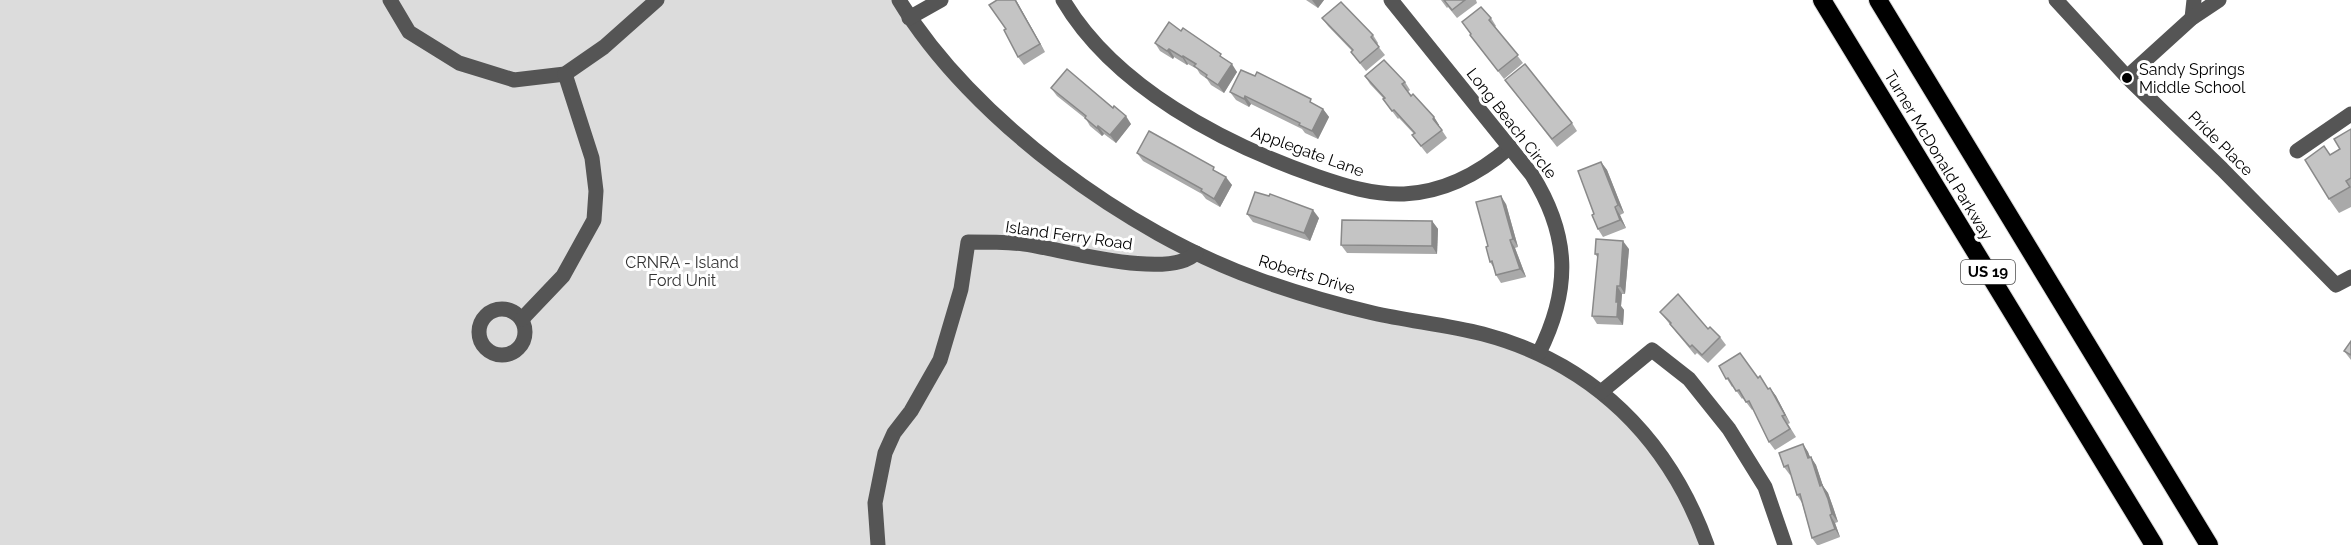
<svg xmlns="http://www.w3.org/2000/svg" width="2351" height="545" font-family="Raleway,sans-serif">
	<style>
		.green { fill: #dcdcdc }
		.lines { fill: none; stroke-linecap: round; stroke-linejoin: round }
		.highway-casing { stroke: #dbdbdb; stroke-width: 20 }
		.minor { stroke: #555; stroke-width: 15 }
		.highway { stroke: #000; stroke-width: 18 }
		.wall { fill: #a9a9a9 }
		.shaded-wall { fill: #898989 }
		.building { fill: #c4c4c4; stroke: #898989; stroke-width: 1.5 }
		.poi-dot { fill: #000; stroke: #fff; stroke-width: 2 }
		.labels { text-anchor: middle; stroke-width: 6; stroke-linejoin: round; paint-order: stroke }
		.shield { fill: #fff; stroke: #4c4c4c; stroke-width: 1.5 }
		.shield-label { font-size: 15px; font-weight: bold; fill: #000 }
		.poi-label { font-size: 16px; fill: #000; stroke: #fff; text-anchor: start }
		.street-label { font-size: 16px; fill: #000; stroke: #fff }
		.park-label { font-size: 16px; fill: #333; stroke: #fff }
	</style>
	<rect width="100%" height="100%" fill="#fff"/>
	<polygon class="green" points="0,0 899,0 969,86 1105,200 1234,270 1554,360 1648,441 1709,545 0,545"/>
	<g class="lines">
		<g class="highway-casing">
			<g id="highway">
				<polyline points="1822,0 2154,545"/>
				<polyline points="1878,0 2209,545"/>
			</g>
		</g>
		<g class="minor">
			<polyline points="390,0 409,32 459,63 514,80 565,74 604,47 657,0"/>
			<path d="M899 0C971 119 1129 234 1260 280 1297 293 1334 304 1373 313 1409 321 1447 325 1483 334 1593 363 1669 439 1707 545"/>
			<path d="M1063 0C1114 87 1224 144 1316 176 1345 186 1373 195 1404 194 1445 192 1480 173 1510 147"/>
			<path d="M1391 0 1532 175C1570 236 1571 289 1539 353"/>
			<polyline points="2056,0 2127,77 2222,169 2336,285 2351,277"/>
			<polyline points="909,18 941,0"/>
			<polyline points="2192,18 2194,0"/>
			<polyline points="2127,77 2192,18 2219,0"/>
			<polyline points="2297,151 2351,114"/>
			<circle cx="502" cy="332" r="23"/>
			<polyline points="522,319 563,276 594,220 596,191 592,158 565,74"/>
			<polyline points="1601,392 1652,350 1689,379 1729,429 1765,487 1785,545"/>
			<path d="M878 545 875 503 885 453 894 433 911 411 940 360 961 289 968 242C986 242 1006 242 1024 244 1062 249 1169 281 1196 253"/>
		</g>
		<use href="#highway" class="highway"/>
	</g>
	<g class="wall">
		<polygon points="1016,0 1045,52 1024,65 1018,57 1006,29"/>
		<polygon points="1306,0 1324,0 1318,8"/>
		<polygon points="1441,0 1476,0 1477,3 1457,18 1448,7 1447,8"/>
		<polygon points="1322,18 1373,35 1378,43 1377,45 1385,55 1366,71 1357,60 1351,52 1352,51 1328,26"/>
		<polygon points="1491,18 1496,26 1495,27 1523,63 1504,79 1470,35"/>
		<polygon points="1155,43 1225,60 1237,72 1224,93 1211,85 1207,79 1200,74 1197,69 1188,64 1187,65 1174,57 1173,59 1160,51"/>
		<polygon points="1365,76 1405,82 1410,90 1408,92 1434,117 1439,125 1439,126 1447,138 1427,154 1412,135 1414,134 1399,118 1398,119 1383,99 1384,99 1370,84"/>
		<polygon points="1505,80 1572,123 1577,131 1557,147"/>
		<polygon points="1051,88 1131,124 1116,143 1104,134 1102,136 1090,126 1086,119 1057,96"/>
		<polygon points="1230,92 1316,105 1323,109 1329,117 1318,139 1305,133 1302,129 1251,104 1249,107 1236,100"/>
		<polygon points="2351,129 2351,207 2339,213 2329,199 2330,155 2340,149"/>
		<polygon points="1137,153 1218,172 1232,185 1220,207 1206,199 1202,194 1143,161"/>
		<polygon points="1601,162 1607,170 1624,213 1620,215 1626,228 1603,237 1598,229 1594,214"/>
		<polygon points="1506,204 1518,247 1515,248 1526,277 1501,283 1496,275 1494,268 1490,262 1488,246"/>
		<polygon points="1247,214 1319,218 1310,241 1253,222"/>
		<polygon points="1432,221 1438,229 1437,254 1347,253 1341,245"/>
		<polygon points="1629,249 1625,294 1622,294 1621,306 1624,310 1623,325 1597,324 1592,316 1598,258 1595,254"/>
		<polygon points="1660,312 1708,329 1720,337 1726,345 1708,363 1697,353 1695,355 1676,332"/>
		<polygon points="2351,341 2351,360 2344,351"/>
		<polygon points="1719,366 1758,378 1768,389 1770,388 1776,396 1790,423 1788,424 1796,437 1775,450 1769,442 1753,409 1752,410 1743,398 1742,399 1733,386 1732,387"/>
		<polygon points="1803,444 1808,452 1810,457 1816,465 1823,486 1828,493 1833,507 1838,522 1835,523 1840,537 1819,545 1817,545 1812,538 1802,503 1797,495 1791,474 1790,475 1784,467"/>
	</g>
	<g class="shaded-wall">
		<polygon points="1015,0 1016,0 1045,52 1040,44"/>
		<polygon points="1312,0 1324,0 1318,8"/>
		<polygon points="1169,49 1174,57 1173,59 1167,51"/>
		<polygon points="1183,56 1188,64 1187,65 1182,57"/>
		<polygon points="1232,64 1237,72 1224,93 1218,85"/>
		<polygon points="1245,96 1251,104 1249,107 1244,99"/>
		<polygon points="1323,109 1329,117 1318,139 1312,131"/>
		<polygon points="1126,116 1131,124 1116,143 1110,135"/>
		<polygon points="1434,117 1439,125 1438,127 1433,119"/>
		<polygon points="1098,126 1104,134 1102,136 1097,128"/>
		<polygon points="1601,162 1607,170 1624,213 1618,205"/>
		<polygon points="1226,177 1232,185 1220,207 1214,199"/>
		<polygon points="1501,196 1506,204 1518,247 1513,239"/>
		<polygon points="1615,207 1620,215 1626,228 1620,220"/>
		<polygon points="1313,210 1319,218 1310,241 1304,233"/>
		<polygon points="1432,221 1438,229 1437,254 1432,246"/>
		<polygon points="1510,240 1515,248 1526,277 1520,269"/>
		<polygon points="1623,241 1629,249 1625,294 1620,286"/>
		<polygon points="1617,286 1622,294 1621,306 1624,310 1623,325 1617,317 1616,302"/>
		<polygon points="1770,388 1776,396 1790,423 1785,415"/>
		<polygon points="1803,444 1808,452 1813,465 1811,457 1816,465 1823,486 1828,493 1833,507 1838,522 1832,514"/>
		<polygon points="1830,515 1835,523 1840,537 1835,529"/>
	</g>
	<g class="building">
		<polygon points="997,0 1015,0 1040,44 1018,57 1004,30 1006,29 989,5"/>
		<polygon points="1444,0 1465,0 1452,10"/>
		<polygon points="1341,2 1373,35 1371,37 1379,47 1360,63 1351,52 1353,50 1322,18"/>
		<polygon points="1481,7 1491,18 1489,20 1518,55 1498,71 1470,35 1471,34 1462,22"/>
		<polygon points="1169,22 1181,31 1183,28 1221,54 1220,56 1232,64 1218,85 1206,77 1207,75 1194,66 1196,64 1183,56 1182,57 1169,49 1167,51 1155,43"/>
		<polygon points="1384,60 1405,82 1402,84 1411,96 1413,94 1434,117 1433,119 1442,130 1421,146 1412,135 1415,133 1394,110 1392,111 1383,99 1385,98 1365,76"/>
		<polygon points="1525,64 1572,123 1552,139 1505,80"/>
		<polygon points="1067,69 1113,108 1114,106 1126,116 1110,135 1098,126 1097,128 1085,118 1086,116 1051,88"/>
		<polygon points="1241,70 1255,76 1257,72 1311,99 1310,102 1323,109 1312,131 1299,125 1300,123 1245,96 1244,99 1230,92"/>
		<polygon points="2351,129 2351,178 2346,181 2350,187 2329,199 2305,160 2324,146 2330,155 2340,149 2334,139"/>
		<polygon points="1149,131 1214,167 1213,170 1226,177 1214,199 1201,191 1202,189 1137,153"/>
		<polygon points="1601,162 1618,205 1615,207 1620,220 1598,229 1592,215 1594,214 1578,171"/>
		<polygon points="1255,192 1269,196 1270,194 1313,210 1304,233 1247,214"/>
		<polygon points="1501,196 1513,239 1510,240 1520,269 1496,275 1492,261 1490,262 1486,247 1488,246 1476,202"/>
		<polygon points="1342,220 1432,221 1432,246 1341,245"/>
		<polygon points="1596,239 1623,241 1620,286 1617,286 1616,302 1618,302 1617,317 1592,316 1598,254 1595,254"/>
		<polygon points="1678,294 1708,329 1710,327 1720,337 1702,355 1692,345 1690,347 1670,324 1671,323 1660,312"/>
		<polygon points="2351,341 2351,355 2344,351"/>
		<polygon points="1740,353 1758,378 1760,376 1768,389 1770,388 1785,415 1782,416 1790,429 1769,442 1749,401 1746,402 1739,390 1736,391 1728,378 1726,379 1719,366"/>
		<polygon points="1803,444 1808,458 1811,457 1820,486 1822,485 1828,499 1832,514 1830,515 1835,529 1812,538 1800,494 1797,495 1788,465 1784,467 1779,453"/>
	</g>
	<circle class="poi-dot" cx="2127" cy="78" r="6"/>
	<g class="labels">
		<rect class="shield" x="1961" y="260" width="54" height="24" rx="4.5"/>
		<g class="shield-label">
			<text x="1988" y="277">US 19</text>
		</g>
		<g class="poi-label">
			<text x="2139" y="75">Sandy Springs<tspan x="2139" dy="18">Middle School</tspan></text>
		</g>
		<g class="street-label">
			<text transform="translate(1512 123) rotate(52)" y="6">Long Beach Circle</text>
			<text transform="translate(2221 143) rotate(45)" y="6">Pride Place</text>
			<text transform="translate(1308 151) rotate(20)" y="6">Applegate Lane</text>
			<text transform="translate(1939 155) rotate(59)" y="6">Turner McDonald Parkway</text>
			<text transform="translate(1069 235) rotate(8)" y="6">Island Ferry Road</text>
			<text transform="translate(1307 274) rotate(17)" y="6">Roberts Drive</text>
		</g>
		<g class="park-label">
			<text x="682" y="268">CRNRA - Island<tspan x="682" dy="18">Ford Unit</tspan></text>
		</g>
	</g>
</svg>
